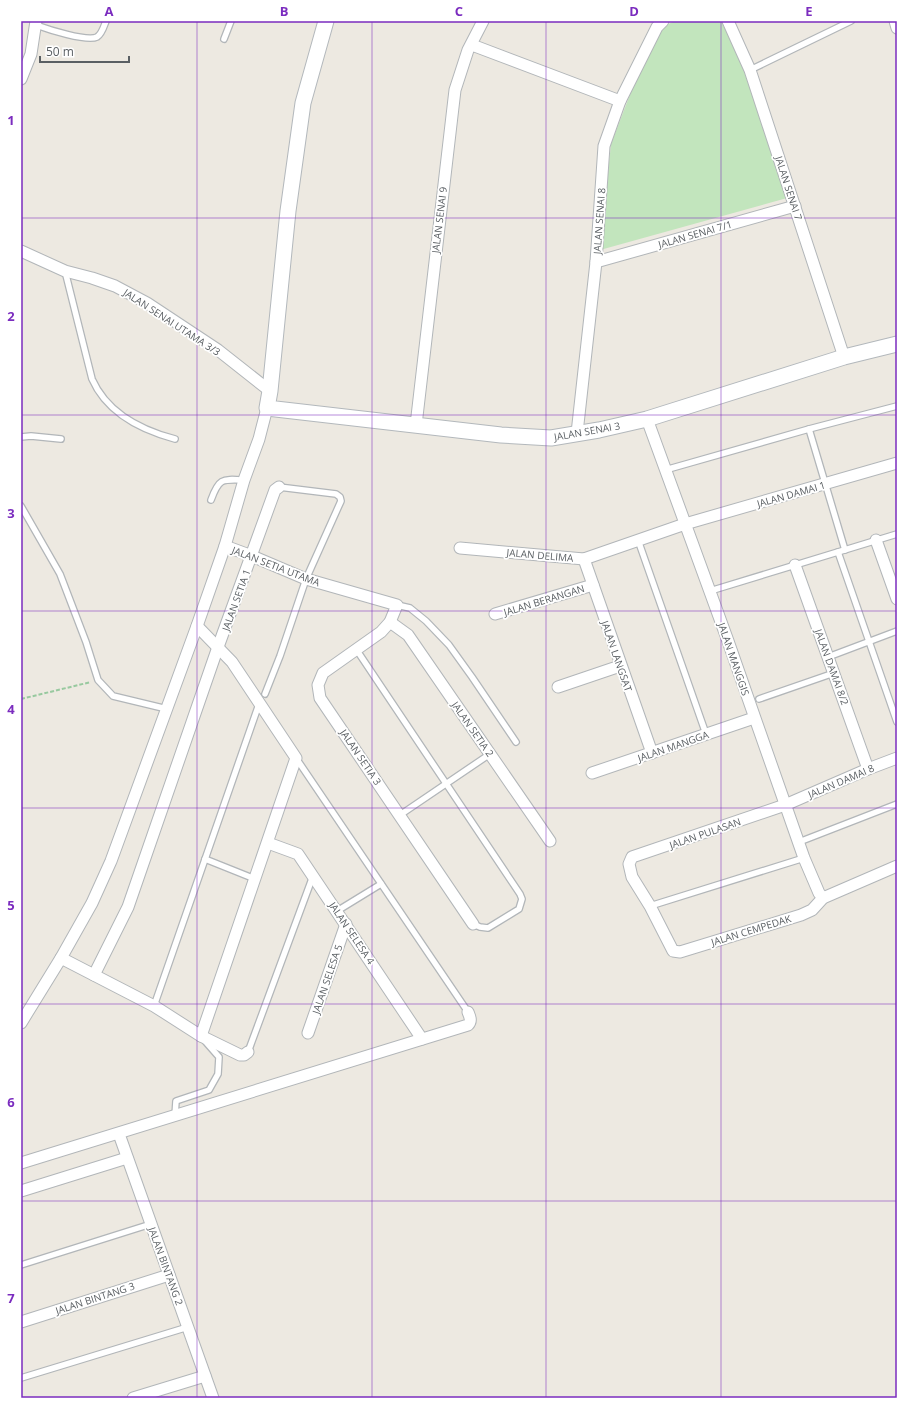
<svg xmlns="http://www.w3.org/2000/svg" width="918" height="1419" font-family="'Open Sans',sans-serif">
	<style>
		.green { fill: #c2e5bd }
		.lines { fill: none; stroke-linecap: round; stroke-linejoin: round }
		.lane-casing { stroke: #b2b6b9; stroke-width: 8 }
		.street-casing { stroke: #b2b6b9; stroke-width: 13 }
		.secondary-casing { stroke: #b3b8bc; stroke-width: 17 }
		.path { stroke: #98c99f; stroke-width: 2; stroke-dasharray: 4 2; stroke-linecap: butt }
		.lane { stroke: #fff; stroke-width: 5.5 }
		.street { stroke: #fff; stroke-width: 11 }
		.secondary { stroke: #fff; stroke-width: 15 }
		.grid { fill: none; stroke: #7b2cbf; stroke-width: 1; stroke-opacity: 0.55 }
		.labels { text-anchor: middle; stroke-width: 3.5; stroke-linejoin: round; paint-order: stroke }
		.street-label { font-size: 10px; fill: #5a5f63; stroke: #fff }
		.neatline { fill: none; stroke: #7b2cbf; stroke-width: 1.5 }
		.grid-label { font-size: 13px; text-anchor: middle; font-weight: bold; fill: #7b2cbf }
	</style>
	<rect width="100%" height="100%" fill="#ede9e1"/>
	<polygon class="green" points="675,21 721,21 746,73 787,198 600,250 611,144 631,92 664,26"/>
	<g class="lines">
		<g class="lane-casing">
			<g id="lane">
				<path d="M36 25C47 29 87 42 97 37 102 34 104 26 106 21"/>
				<polyline points="224,39 231,21"/>
				<polyline points="750,70 851,21"/>
				<path d="M65 271 92 379C107 413 141 430 175 439"/>
				<polyline points="809,429 845,550"/>
				<polyline points="21,437 31,436 61,439"/>
				<polyline points="665,470 809,429 897,406"/>
				<path d="M211 500C219 478 222 479 244 480"/>
				<polyline points="21,506 60,574 86,642 98,680 113,696 167,709"/>
				<polyline points="638,540 706,734"/>
				<polyline points="838,552 897,722"/>
				<polyline points="710,591 897,534"/>
				<polyline points="397,605 410,608 426,621 449,645 472,677 516,742"/>
				<polyline points="356,649 520,894 522,899 519,909 488,928 480,927 473,924"/>
				<polyline points="828,657 897,631"/>
				<polyline points="265,694 280,656 306,579 341,501 340,497 336,494 279,487"/>
				<polyline points="759,699 834,673"/>
				<polyline points="296,758 468,1012"/>
				<polyline points="400,815 490,754"/>
				<polyline points="799,842 897,804"/>
				<polyline points="205,859 255,879"/>
				<polyline points="650,906 804,858"/>
				<polyline points="337,911 381,884"/>
				<polyline points="154,1006 259,704"/>
				<polyline points="248,1052 313,876"/>
				<polyline points="175,1116 176,1101 209,1090 218,1074 219,1057 205,1041"/>
				<polyline points="21,1265 151,1224"/>
				<polyline points="21,1378 188,1327"/>
			</g>
		</g>
		<g class="street-casing">
			<g id="street">
				<polyline points="728,21 750,70 844,357"/>
				<polyline points="895,21 897,28"/>
				<polyline points="472,45 620,101"/>
				<polyline points="21,79 31,54 36,21"/>
				<polyline points="21,251 65,271 92,278 115,286 147,303 218,350 270,391"/>
				<polyline points="596,262 795,206"/>
				<polyline points="647,419 728,641 804,858 819,893 823,898"/>
				<polyline points="416,425 455,90 468,50 483,21"/>
				<polyline points="577,433 596,262 604,146 620,101 657,27 663,21"/>
				<polyline points="876,540 897,599"/>
				<polyline points="225,546 252,556 306,579 397,605 390,622 381,632 323,673 318,685 320,698 473,924"/>
				<polyline points="460,548 584,559 685,524 897,463"/>
				<polyline points="584,559 652,753"/>
				<polyline points="795,565 868,769"/>
				<polyline points="495,614 593,585"/>
				<polyline points="390,622 408,635 550,841"/>
				<polyline points="197,626 232,662 296,758 201,1036"/>
				<polyline points="558,687 620,666"/>
				<polyline points="897,758 868,769 785,805 632,857 629,864 632,877 650,906 673,951 680,952 801,915 812,910 823,898 897,866"/>
				<polyline points="592,773 754,718"/>
				<polyline points="268,843 298,854 422,1039"/>
				<polyline points="61,958 154,1006 201,1036 240,1055 244,1055 248,1052"/>
				<polyline points="94,975 128,907 218,647 275,490 279,487"/>
				<polyline points="21,1023 61,958 92,903 111,861 197,626 225,546 244,480 259,439 267,408"/>
				<polyline points="308,1033 346,924"/>
				<polyline points="119,1134 213,1398"/>
				<path d="M21 1163 468 1025C472 1021 470 1017 468 1012"/>
				<polyline points="21,1191 127,1158"/>
				<polyline points="21,1322 169,1275"/>
				<polyline points="133,1398 205,1376"/>
			</g>
		</g>
		<g class="secondary-casing">
			<polyline id="secondary" points="326,21 303,103 288,211 270,391 267,408 501,435 551,438 599,430 647,419 844,357 897,344"/>
		</g>
		<polyline class="path" points="21,699 91,682"/>
		<use href="#lane" class="lane"/>
		<use href="#street" class="street"/>
		<use href="#secondary" class="secondary"/>
	</g>
	<path class="grid" d="M197 21V1398M372 21V1398M546 21V1398M721 21V1398M21 218H897M21 415H897M21 611H897M21 808H897M21 1004H897M21 1201H897"/>
	<g class="labels">
		<g class="street-label">
			<text transform="translate(789 188) rotate(72)" y="4">JALAN SENAI 7</text>
			<text transform="translate(439 220) rotate(-83)" y="4">JALAN SENAI 9</text>
			<text transform="translate(599 221) rotate(-86)" y="4">JALAN SENAI 8</text>
			<text transform="translate(695 234) rotate(-16)" y="4">JALAN SENAI 7/1</text>
			<text transform="translate(172 322) rotate(33)" y="4">JALAN SENAI UTAMA 3/3</text>
			<text transform="translate(587 431) rotate(-10)" y="4">JALAN SENAI 3</text>
			<text transform="translate(791 494) rotate(-16)" y="4">JALAN DAMAI 1</text>
			<text transform="translate(540 555) rotate(5)" y="4">JALAN DELIMA</text>
			<text transform="translate(276 566) rotate(21)" y="4">JALAN SETIA UTAMA</text>
			<text transform="translate(236 600) rotate(-70)" y="4">JALAN SETIA 1</text>
			<text transform="translate(544 600) rotate(-17)" y="4">JALAN BERANGAN</text>
			<text transform="translate(617 656) rotate(71)" y="4">JALAN LANGSAT</text>
			<text transform="translate(734 659) rotate(71)" y="4">JALAN MANGGIS</text>
			<text transform="translate(832 667) rotate(70)" y="4">JALAN DAMAI 8/2</text>
			<text transform="translate(473 729) rotate(55)" y="4">JALAN SETIA 2</text>
			<text transform="translate(673 746) rotate(-19)" y="4">JALAN MANGGA</text>
			<text transform="translate(361 757) rotate(56)" y="4">JALAN SETIA 3</text>
			<text transform="translate(841 781) rotate(-23)" y="4">JALAN DAMAI 8</text>
			<text transform="translate(705 833) rotate(-19)" y="4">JALAN PULASAN</text>
			<text transform="translate(751 930) rotate(-17)" y="4">JALAN CEMPEDAK</text>
			<text transform="translate(352 933) rotate(56)" y="4">JALAN SELESA 4</text>
			<text transform="translate(327 979) rotate(-71)" y="4">JALAN SELESA 5</text>
			<text transform="translate(166 1266) rotate(70)" y="4">JALAN BINTANG 2</text>
			<text transform="translate(95 1298) rotate(-18)" y="4">JALAN BINTANG 3</text>
		</g>
	</g>
	<rect width="918" height="1419" fill="none" stroke="#ffffff" stroke-width="44"/>
	<path d="M40 56v6h89v-6" fill="none" stroke="#5a5f63" stroke-width="2"/>
	<text x="46" y="56" font-size="12" fill="#5a5f63" stroke="#ffffff" stroke-width="3" paint-order="stroke">50 m</text>
	<rect x="22" y="22" width="874" height="1375" class="neatline"/>
	<g class="grid-label">
		<text x="109" y="16">A</text>
		<text x="284" y="16">B</text>
		<text x="459" y="16">C</text>
		<text x="634" y="16">D</text>
		<text x="809" y="16">E</text>
		<text x="11" y="125">1</text>
		<text x="11" y="321">2</text>
		<text x="11" y="518">3</text>
		<text x="11" y="714">4</text>
		<text x="11" y="910">5</text>
		<text x="11" y="1107">6</text>
		<text x="11" y="1303">7</text>
	</g>
</svg>
